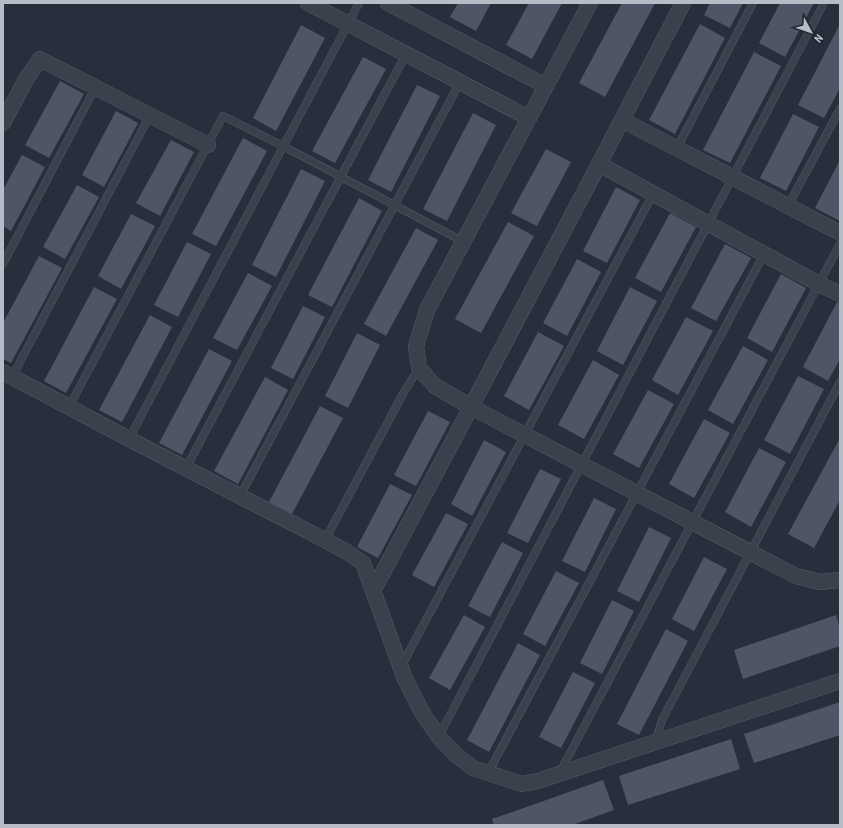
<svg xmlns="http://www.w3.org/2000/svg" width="843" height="828" font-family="'Roboto Condensed',sans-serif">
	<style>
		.building { fill: #4e5665 }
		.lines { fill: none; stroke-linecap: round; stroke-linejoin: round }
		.service-casing { stroke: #565c67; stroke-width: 8 }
		.minor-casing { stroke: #565c67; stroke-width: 16 }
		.service { stroke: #3b414c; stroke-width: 7 }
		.minor { stroke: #3b414c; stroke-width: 15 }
	</style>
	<rect width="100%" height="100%" fill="#272e3c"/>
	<g class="building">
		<polygon points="458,3 491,3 476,31 450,17"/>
		<polygon points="529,3 562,3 532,59 506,45"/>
		<polygon points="622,3 655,3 605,97 579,83"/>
		<polygon points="710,3 743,3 730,28 704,15"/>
		<polygon points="780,3 814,3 785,57 759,43"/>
		<polygon points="700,24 725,38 675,134 649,120"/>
		<polygon points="840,24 840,88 824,118 798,105"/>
		<polygon points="301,25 325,38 276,131 253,118"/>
		<polygon points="754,52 781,66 730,163 703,150"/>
		<polygon points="363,57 386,69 335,163 312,151"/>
		<polygon points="60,81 84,94 49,158 25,145"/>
		<polygon points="417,85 440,96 391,192 368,180"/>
		<polygon points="116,111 138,123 104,187 82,175"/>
		<polygon points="473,113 496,125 447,221 423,209"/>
		<polygon points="793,114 819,127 786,191 760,178"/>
		<polygon points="243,138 267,151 216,246 192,234"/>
		<polygon points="171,140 194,152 160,216 136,203"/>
		<polygon points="546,149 571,162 537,226 511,213"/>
		<polygon points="22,155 45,167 11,231 3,226 3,190"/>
		<polygon points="840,160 840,221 815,208"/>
		<polygon points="301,169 325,181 276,277 252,265"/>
		<polygon points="77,185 99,197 65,259 43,247"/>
		<polygon points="616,187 640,200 607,263 583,251"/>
		<polygon points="359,198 382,211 332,307 308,295"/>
		<polygon points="670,213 696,227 661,292 635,278"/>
		<polygon points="131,214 155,226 121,289 98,276"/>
		<polygon points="508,222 534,236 481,333 455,319"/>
		<polygon points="416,228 438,240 386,336 364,324"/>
		<polygon points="187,242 211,254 178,317 154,305"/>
		<polygon points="725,244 751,258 716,321 691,308"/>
		<polygon points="39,256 62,268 11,363 3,359 3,323"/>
		<polygon points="577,259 601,272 567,336 543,323"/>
		<polygon points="248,273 272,286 237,350 213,338"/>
		<polygon points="781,274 806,288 772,352 747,338"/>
		<polygon points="94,287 117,299 66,393 44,381"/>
		<polygon points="630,287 657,301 623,365 597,351"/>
		<polygon points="837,302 840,304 840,359 828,381 803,367"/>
		<polygon points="303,306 325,317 293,379 271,368"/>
		<polygon points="150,315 172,327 122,422 99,410"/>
		<polygon points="686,317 713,331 678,395 652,380"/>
		<polygon points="538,332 564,346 529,410 504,396"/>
		<polygon points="357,333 380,345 348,408 325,396"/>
		<polygon points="743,346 768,360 733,424 708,410"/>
		<polygon points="209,349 232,361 182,455 159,443"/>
		<polygon points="593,360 619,375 584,439 558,425"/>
		<polygon points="798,376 824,389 790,454 764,440"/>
		<polygon points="265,377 288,390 238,484 214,471"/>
		<polygon points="648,390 674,404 639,468 613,454"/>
		<polygon points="320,406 343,418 292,514 269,502"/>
		<polygon points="428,411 450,422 416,486 394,475"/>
		<polygon points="704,419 730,433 694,498 669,484"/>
		<polygon points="840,438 840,500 814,548 788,534"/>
		<polygon points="484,440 506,452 472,516 451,504"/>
		<polygon points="759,448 786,462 751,527 725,512"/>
		<polygon points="540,469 561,479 528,543 507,533"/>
		<polygon points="390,484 412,495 378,558 357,547"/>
		<polygon points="594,498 616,509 585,572 562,561"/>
		<polygon points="446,513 468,524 434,587 412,575"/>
		<polygon points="649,527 671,538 639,602 617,591"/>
		<polygon points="502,542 523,553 490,617 468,606"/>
		<polygon points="704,557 727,569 694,631 672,619"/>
		<polygon points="556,571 579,583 545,646 523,634"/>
		<polygon points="612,600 634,611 602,674 580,663"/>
		<polygon points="464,615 485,627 450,690 429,678"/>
		<polygon points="836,615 840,629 840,646 743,679 734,650"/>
		<polygon points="666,629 688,641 639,735 617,724"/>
		<polygon points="518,643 540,655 489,752 467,740"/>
		<polygon points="573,672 595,683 561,748 539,737"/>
		<polygon points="840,702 840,735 754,763 744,734"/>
		<polygon points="731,739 740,769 628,805 619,776"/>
		<polygon points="603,780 614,810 572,825 494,825 492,819"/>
	</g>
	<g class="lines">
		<g class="service-casing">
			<g id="service">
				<polyline points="677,148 753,3"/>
				<polyline points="788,206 840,109"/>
				<polyline points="3,264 95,88"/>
				<polyline points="12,377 150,115"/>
				<polyline points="69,407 223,116 283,146 464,242"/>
				<polyline points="129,439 359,3"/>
				<polyline points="186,468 406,54"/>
				<polyline points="240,496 460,82"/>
				<polyline points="325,540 404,392 419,368"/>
				<polyline points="402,665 653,194"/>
				<polyline points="439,736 824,3"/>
				<polyline points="655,743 662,720 840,382"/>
				<polyline points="560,772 840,244"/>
				<polyline points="488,773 764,254"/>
			</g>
		</g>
		<g class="minor-casing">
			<g id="minor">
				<polyline points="308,3 529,118"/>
				<polyline points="388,3 546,86"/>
				<polyline points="590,3 427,310 416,346 419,368 435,386 471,407 796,576 820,582 840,580"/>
				<polyline points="622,120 840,233"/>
				<polyline points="3,123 25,81 40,59 208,145"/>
				<polyline points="599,164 683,3"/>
				<polyline points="3,372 129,439 325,540 347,552 363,563 405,679 423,714 439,737 455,754 473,768 522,784 538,781 840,681"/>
				<polyline points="373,591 471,407 599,164 819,284 840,294"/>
			</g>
		</g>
		<use href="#service" class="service"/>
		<use href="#minor" class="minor"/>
	</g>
	<rect width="843" height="828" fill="none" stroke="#b7bcc7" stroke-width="8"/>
	<g transform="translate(811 32) rotate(130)" stroke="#202631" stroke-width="3" paint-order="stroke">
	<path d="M0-3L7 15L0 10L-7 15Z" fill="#b7bcc7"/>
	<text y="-6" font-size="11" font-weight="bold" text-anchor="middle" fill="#b7bcc7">N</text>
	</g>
</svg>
